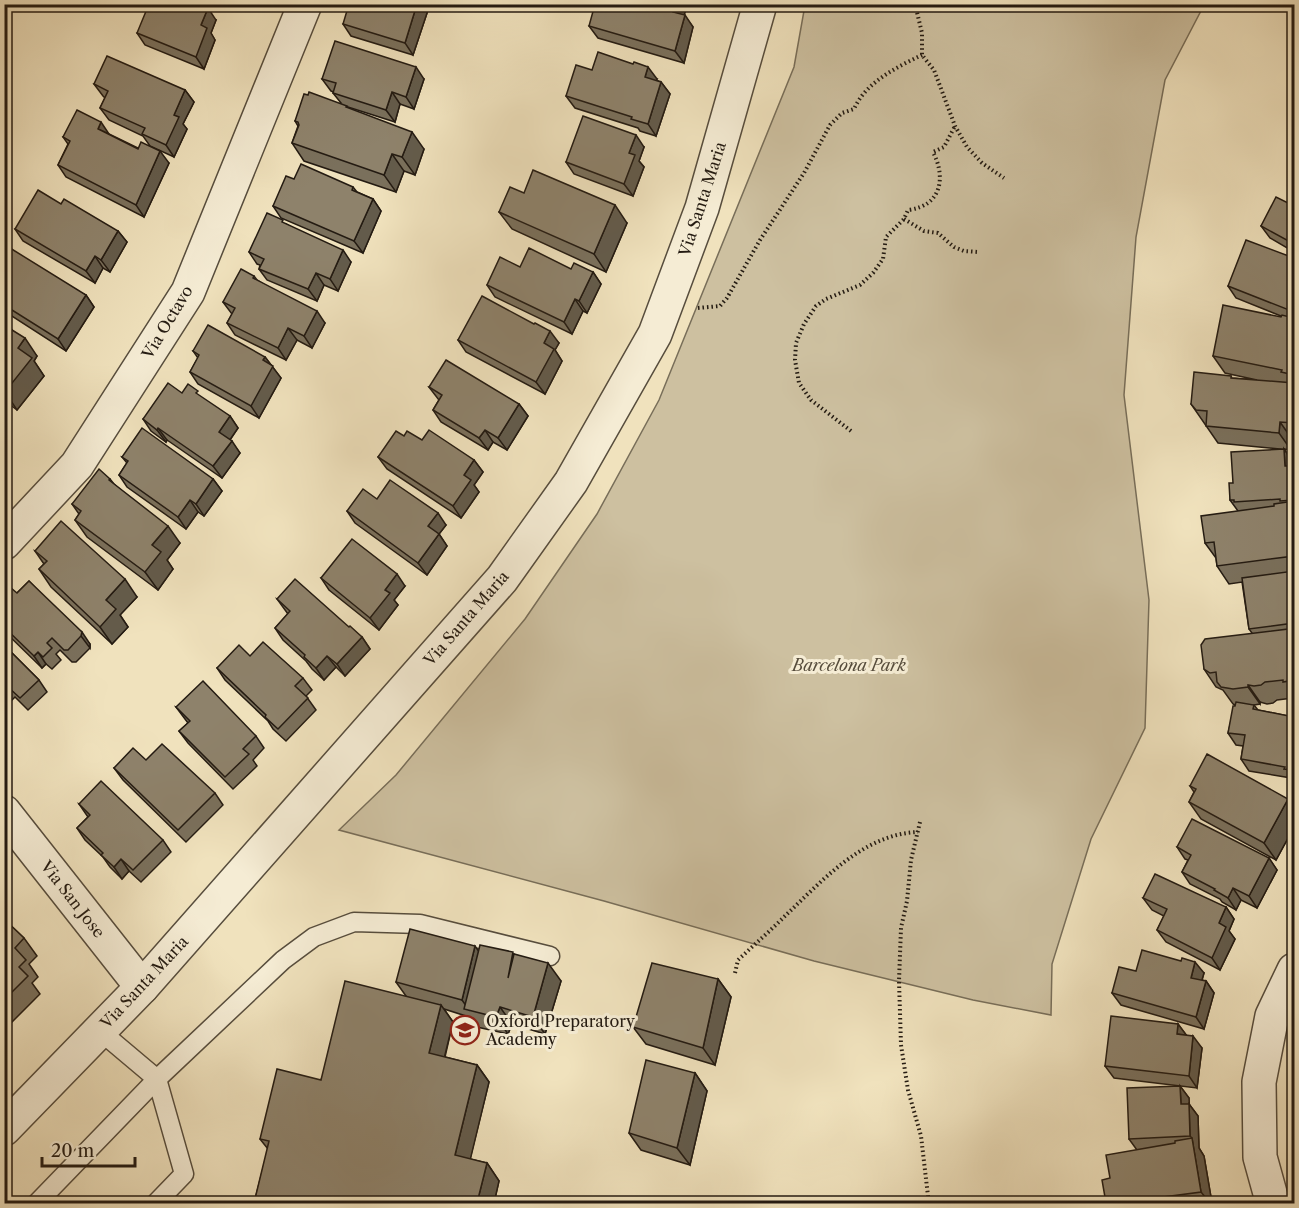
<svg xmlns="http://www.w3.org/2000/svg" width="1299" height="1208" font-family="'Libre Caslon Text',serif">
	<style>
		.green { fill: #cdc0a0; stroke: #786e59; stroke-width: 1.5 }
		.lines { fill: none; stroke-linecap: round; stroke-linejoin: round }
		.lane-casing { stroke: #574d3d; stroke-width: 21 }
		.street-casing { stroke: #574d3d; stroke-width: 36 }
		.path { stroke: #241b12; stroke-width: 4; stroke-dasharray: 1.5 3; stroke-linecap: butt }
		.lane { stroke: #f5ecd4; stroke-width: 18 }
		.street { stroke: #f5ecd4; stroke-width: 33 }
		.wall { fill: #7a705c; stroke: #241b12; stroke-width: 1.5 }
		.shaded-wall { fill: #635b4b; stroke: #241b12; stroke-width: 1.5 }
		.building { fill: #8e826b; stroke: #241b12; stroke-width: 1.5 }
		.labels { text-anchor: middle; stroke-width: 6; stroke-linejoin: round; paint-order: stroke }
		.street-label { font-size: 16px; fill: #241b12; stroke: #f5ecd4 }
		.park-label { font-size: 16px; font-style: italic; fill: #574d3d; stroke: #f5ecd4 }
		.poi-label { font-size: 16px; fill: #241b12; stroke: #f5ecd4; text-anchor: start }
	</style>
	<rect width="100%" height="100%" fill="#f0e2bd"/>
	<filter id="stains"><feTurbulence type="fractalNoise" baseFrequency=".00333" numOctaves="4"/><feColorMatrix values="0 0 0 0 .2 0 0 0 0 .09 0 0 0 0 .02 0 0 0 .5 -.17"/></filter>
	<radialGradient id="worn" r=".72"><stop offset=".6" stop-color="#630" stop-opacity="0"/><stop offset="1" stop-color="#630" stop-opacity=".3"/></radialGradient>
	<polygon class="green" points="805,5 1204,5 1165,80 1136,237 1124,395 1149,600 1145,728 1091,839 1052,964 1051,1015 973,1000 814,961 604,901 339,830 396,775 525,619 597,514 659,400 794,67"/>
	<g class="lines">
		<g class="lane-casing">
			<g id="lane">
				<polyline points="100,1031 157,1079 283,960 314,937 354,922 420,924 550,956"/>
				<polyline points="36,1204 157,1079 184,1174 155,1204"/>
			</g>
		</g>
		<g class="street-casing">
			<g id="street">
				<polyline points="4,543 77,465 188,292 305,4"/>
				<polyline points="4,812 142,987"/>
				<polyline points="4,1129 142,987 502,579 571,482 655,334 702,208 760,4"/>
				<polyline points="1273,1204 1260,1157 1259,1082 1272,1016 1294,970"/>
			</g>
		</g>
		<g class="path">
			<polyline points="915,4 922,33 922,55 934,70 955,126 967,147 982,163 1004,178"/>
			<polyline points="904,219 924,231 938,233 954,247 964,251 978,252"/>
			<path d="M698 308 720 306 727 298 760 240 804 173 830 125 842 113 854 109C866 82 897 67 922 55"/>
			<path d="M851 431 811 400 799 383 795 360 796 343 804 324 816 306 826 299 860 285 873 273 883 259 886 237 904 219 908 210C942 206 946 177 933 152L944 147 955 126"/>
			<polyline points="920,822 911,860 907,901 901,928 899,981 901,1045 908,1090 921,1136 928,1196 927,1204"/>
			<path d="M735 973 738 960C754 945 770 931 785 916 822 881 863 834 918 832"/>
		</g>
		<use href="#lane" class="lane"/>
		<use href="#street" class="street"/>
	</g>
	<g class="wall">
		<polygon points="429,7 413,55 351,36 343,24"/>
		<polygon points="686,9 684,15 693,27 684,63 598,38 589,26"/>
		<polygon points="216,20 211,33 215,40 204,69 145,45 137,33"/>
		<polygon points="592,70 657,79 656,80 661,82 670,94 656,136 640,131 638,128 575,108 566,96"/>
		<polygon points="322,79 424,79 414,109 400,104 395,122 348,107 349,109 424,149 415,175 404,171 396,192 304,161 292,143 298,126 295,121 341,103 333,93 334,92 331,91"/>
		<polygon points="94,84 185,90 194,102 183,124 187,129 174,157 150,146 143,136 109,120 100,108 105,98 103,96"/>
		<polygon points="109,134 169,163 144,217 66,177 58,165 68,144 63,137"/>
		<polygon points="644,147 639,161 644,167 633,196 574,174 566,162"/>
		<polygon points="294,179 353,187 357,192 373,199 381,211 363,253 281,218 273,206"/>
		<polygon points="524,193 627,223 606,272 512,229 499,212"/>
		<polygon points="1294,195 1294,252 1270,238 1261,226 1290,204"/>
		<polygon points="286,224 351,262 338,291 324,285 317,301 267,280 259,269 260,265 257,264 249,252"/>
		<polygon points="15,229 118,231 127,242 110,272 103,268 95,283 23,241"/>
		<polygon points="4,257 86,295 94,307 66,351 7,313 4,310 4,290 8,285 4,284"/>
		<polygon points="1294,258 1294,440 1292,439 1291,450 1284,449 1292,461 1293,466 1294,468 1294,699 1293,698 1277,700 1273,703 1267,704 1260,702 1260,704 1254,705 1258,710 1294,717 1294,781 1292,781 1291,778 1249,771 1241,759 1243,746 1236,745 1228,733 1235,705 1233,704 1223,690 1216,687 1204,669 1252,633 1249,629 1242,582 1229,584 1217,566 1216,558 1205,543 1238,511 1230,500 1233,483 1280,449 1218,443 1191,404 1231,376 1232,378 1257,380 1225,373 1213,356 1281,317 1281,316 1236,298 1228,286"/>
		<polygon points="520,267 571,269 593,272 601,284 587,313 583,311 572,334 495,297 487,285"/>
		<polygon points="254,276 257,280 325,323 312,348 297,340 286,360 235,335 227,323 232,314 223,302"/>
		<polygon points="4,320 11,329 37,356 34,361 44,376 17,410 4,400"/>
		<polygon points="534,324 559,343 555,350 562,361 545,394 466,352 458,340"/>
		<polygon points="193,351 265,357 281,378 259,418 198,384 190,372 198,358"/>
		<polygon points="429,387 519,404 528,416 507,450 493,442 488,450 441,422 433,410 439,400"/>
		<polygon points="182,393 230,416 238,428 230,440 240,453 222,478 167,440 166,442 151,431 143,419"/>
		<polygon points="404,436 422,440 474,460 483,472 474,485 479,492 461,518 387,469 378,457"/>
		<polygon points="122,457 213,479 222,491 204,516 198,512 186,529 127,487 119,475 127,463"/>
		<polygon points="110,479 114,484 180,543 167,560 173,569 158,590 87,537 75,520 79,514 72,504"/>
		<polygon points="377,499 446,525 439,534 447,546 427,575 355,523 347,511"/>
		<polygon points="35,551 137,597 120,615 128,627 112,644 51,587 39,569 44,564"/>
		<polygon points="321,578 405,586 394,600 398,605 379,630 329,590"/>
		<polygon points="29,581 90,644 90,648 76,662 72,662 60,650 56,654 61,660 52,669 46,664 42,668 4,631 4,594 17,593"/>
		<polygon points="277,599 349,627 362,637 370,649 345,676 336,667 324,680 312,669 306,661 283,640 275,628 288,614"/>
		<polygon points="4,645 39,680 47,692 28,710 15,697 4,708"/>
		<polygon points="250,656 303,678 312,690 306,696 316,710 286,741 273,729 268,721 225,680 217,668"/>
		<polygon points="176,707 256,736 264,748 253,760 257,766 233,789 188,743 179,731 188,723"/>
		<polygon points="146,760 215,793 223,805 186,842 123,780 114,768"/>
		<polygon points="1190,786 1288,799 1294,807 1294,827 1276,860 1201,819 1189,802 1194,792"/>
		<polygon points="79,804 163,840 171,852 141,882 129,871 122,879 110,867 103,857 85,840 77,828 88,817"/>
		<polygon points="1177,847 1269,858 1277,870 1257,908 1241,900 1236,910 1222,902 1220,899 1190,884 1182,872 1188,860 1185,859"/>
		<polygon points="1143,898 1226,907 1234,919 1229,931 1235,939 1220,970 1166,942 1157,930 1164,916 1152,910"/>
		<polygon points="4,919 24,938 37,956 29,964 38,977 32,983 40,994 10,1024 4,1019"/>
		<polygon points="479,951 514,954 561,981 545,1034 512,1024 508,1034 477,1027 469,1017 444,1009 453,1022 445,1057 477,1065 489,1082 470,1159 487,1163 499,1181 494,1203 254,1203 268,1149 260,1139 406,996 396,982"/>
		<polygon points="1204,973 1202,980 1206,981 1214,993 1204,1029 1121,1005 1112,993"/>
		<polygon points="718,979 731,997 715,1065 646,1044 633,1027"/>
		<polygon points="1178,1024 1186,1035 1202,1048 1197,1088 1114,1078 1105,1066"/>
		<polygon points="695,1073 707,1091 690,1165 641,1150 629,1133"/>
		<polygon points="1180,1086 1189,1098 1189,1104 1198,1116 1199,1148 1204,1156 1212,1203 1106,1203 1137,1150 1129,1139"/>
	</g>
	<g class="shaded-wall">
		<polygon points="417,4 427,4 429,7 413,55 405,43"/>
		<polygon points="675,4 683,4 686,9 681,24 673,12"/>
		<polygon points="208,8 216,20 211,33 215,40 204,69 196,57 201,25"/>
		<polygon points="685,15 693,27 684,63 675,51"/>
		<polygon points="416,67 424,79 414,109 406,97"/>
		<polygon points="648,67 657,79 654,89 645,77"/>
		<polygon points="661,82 670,94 656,136 648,124"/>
		<polygon points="185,90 194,102 183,124 187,129 174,157 166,145 174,115"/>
		<polygon points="392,92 400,104 395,122 386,110"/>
		<polygon points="101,122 109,134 98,129"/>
		<polygon points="412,132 424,149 415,175 402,157"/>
		<polygon points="636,135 644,147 639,161 644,167 633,196 624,184 629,153"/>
		<polygon points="160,151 169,163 144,217 136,205"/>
		<polygon points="392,154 404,171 396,192 384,175"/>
		<polygon points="373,199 381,211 363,253 354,241"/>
		<polygon points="615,205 627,223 606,272 594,254"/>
		<polygon points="118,231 127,242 110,272 101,260"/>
		<polygon points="343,250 351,262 338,291 330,279"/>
		<polygon points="95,256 103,268 95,283 86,271"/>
		<polygon points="593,272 601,284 587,313 579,301"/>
		<polygon points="316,273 324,285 317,301 308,289"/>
		<polygon points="86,295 94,307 66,351 58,339"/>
		<polygon points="575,299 583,311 572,334 564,322"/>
		<polygon points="317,311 325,323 312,348 304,336"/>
		<polygon points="4,320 13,331 4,327"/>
		<polygon points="1294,320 1294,340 1291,335"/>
		<polygon points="288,328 297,340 286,360 278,348"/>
		<polygon points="550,331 559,343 555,350 562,361 545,394 536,382 544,343"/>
		<polygon points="25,338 37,356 34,361 44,376 17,410 5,392 18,348"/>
		<polygon points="265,357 281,378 259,418 251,406 263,360"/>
		<polygon points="519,404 528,416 507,450 498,438"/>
		<polygon points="4,412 10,419 4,426"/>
		<polygon points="230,416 238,428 227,444 219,432"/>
		<polygon points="1280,422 1292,439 1291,450 1279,433"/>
		<polygon points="158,428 167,440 166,442 157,430"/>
		<polygon points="485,430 493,442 488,450 479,438"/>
		<polygon points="232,441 240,453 222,478 213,466"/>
		<polygon points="1284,449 1292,461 1293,478 1285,466"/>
		<polygon points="474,460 483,472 474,485 479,492 461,518 453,506 464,475"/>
		<polygon points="213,479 222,491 204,516 196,504"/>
		<polygon points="190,500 198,512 186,529 178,517"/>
		<polygon points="438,513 446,525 436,538 428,526"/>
		<polygon points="168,526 180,543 167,560 173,569 158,590 145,572 152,545"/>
		<polygon points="439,534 447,546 427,575 418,563"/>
		<polygon points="397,574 405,586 394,600 398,605 379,630 370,618 385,590"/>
		<polygon points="125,579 137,597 120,615 128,627 112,644 100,627 106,600"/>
		<polygon points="82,632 90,644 90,648 81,636"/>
		<polygon points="362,637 370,649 345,676 337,664"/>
		<polygon points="38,652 46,664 42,668 34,656"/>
		<polygon points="327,656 336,667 324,680 316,668"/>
		<polygon points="1248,685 1260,702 1260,704 1248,687"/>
		<polygon points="1288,799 1294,807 1294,827 1276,860 1264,843"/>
		<polygon points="1269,858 1277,870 1257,908 1249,896"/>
		<polygon points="121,859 129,871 122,879 114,867"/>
		<polygon points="1233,888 1241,900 1236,910 1228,898"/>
		<polygon points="1226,907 1234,919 1229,931 1235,939 1220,970 1212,958 1219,923"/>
		<polygon points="475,946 487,963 469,1010 462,1000"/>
		<polygon points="1195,962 1204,973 1199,990 1191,978"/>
		<polygon points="548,963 561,981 545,1034 533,1017"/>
		<polygon points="718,979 731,997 715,1065 703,1048"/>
		<polygon points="1206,981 1214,993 1204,1029 1196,1017"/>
		<polygon points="441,1005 453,1022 441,1071 429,1053"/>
		<polygon points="500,1007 512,1024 508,1034 496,1017"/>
		<polygon points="1178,1024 1187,1036 1177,1034"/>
		<polygon points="1193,1036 1202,1048 1197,1088 1189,1076"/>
		<polygon points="477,1065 489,1082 467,1173 455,1155"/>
		<polygon points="695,1073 707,1091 690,1165 677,1148"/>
		<polygon points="1180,1086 1189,1098 1190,1116 1181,1104"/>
		<polygon points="1189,1104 1198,1116 1199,1148 1204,1156 1212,1203 1210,1203 1201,1192 1192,1138 1190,1136"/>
		<polygon points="487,1163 499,1181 494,1203 477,1203"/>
	</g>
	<g class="building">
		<polygon points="149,4 198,4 208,8 201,25 207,28 196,57 137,33"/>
		<polygon points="349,4 417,4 405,43 343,24"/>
		<polygon points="595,4 675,4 673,12 685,15 675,51 589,26"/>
		<polygon points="335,41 416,67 406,97 392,92 386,110 333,93 336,83 322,79"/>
		<polygon points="598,52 633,64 634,62 648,67 645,77 661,82 648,124 631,119 632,117 566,96 576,65 592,70"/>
		<polygon points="107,56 185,90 174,115 179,117 166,145 142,134 145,128 100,108 108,91 94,84"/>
		<polygon points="309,92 347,106 346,107 412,132 402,157 392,154 384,175 292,143 299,125 298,122 295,121 304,94 308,95"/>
		<polygon points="77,110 101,122 98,129 138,149 141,142 160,151 136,205 58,165 70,141 63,137"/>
		<polygon points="583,116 636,135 629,153 635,155 624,184 566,162"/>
		<polygon points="301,164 353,187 352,190 373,199 354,241 273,206 286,176 294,179"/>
		<polygon points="533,170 615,205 594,254 499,212 510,187 524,193"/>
		<polygon points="38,190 61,204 64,199 118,231 101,260 95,256 86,271 15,229"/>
		<polygon points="1294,195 1294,244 1261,226 1276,197 1290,204"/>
		<polygon points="267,213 283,220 282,222 343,250 330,279 316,273 308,289 259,269 264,259 249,252"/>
		<polygon points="1246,240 1294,258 1294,312 1228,286"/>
		<polygon points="10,248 86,295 58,339 4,305 4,290 11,280 4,277 4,257"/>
		<polygon points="529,248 571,269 574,263 593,272 579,301 575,299 564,322 487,285 500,257 520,267"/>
		<polygon points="241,269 254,276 253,278 317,311 304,336 288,328 278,348 227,323 235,308 223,302"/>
		<polygon points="482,296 534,324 535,323 550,331 544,343 554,349 536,382 458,340"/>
		<polygon points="1223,305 1281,317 1282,315 1294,318 1291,335 1294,336 1294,375 1281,372 1282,370 1213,356"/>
		<polygon points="4,325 25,338 18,348 32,358 5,392"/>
		<polygon points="208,325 265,357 263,360 273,366 251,406 190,372 199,355 193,351"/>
		<polygon points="446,360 519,404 498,438 485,430 479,438 433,410 442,395 429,387"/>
		<polygon points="1194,372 1231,376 1231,378 1294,383 1294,423 1280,422 1279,433 1206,426 1207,411 1196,410 1191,404"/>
		<polygon points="168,383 182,393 188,384 198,391 196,393 230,416 219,432 232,441 213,466 158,428 157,430 143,419"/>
		<polygon points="142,428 213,479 196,504 190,500 178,517 119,475 128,461 122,457"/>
		<polygon points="429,430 474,460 464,475 471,480 453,506 378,457 396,431 404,436 407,431 422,440"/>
		<polygon points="1284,449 1285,466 1293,466 1294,500 1280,501 1280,499 1234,502 1234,500 1230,500 1229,483 1233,483 1231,452"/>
		<polygon points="99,469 110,479 109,480 168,526 152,545 161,552 145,572 75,520 81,511 72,504"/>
		<polygon points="390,480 438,513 428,526 439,534 418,563 347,511 363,489 377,499"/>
		<polygon points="1294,501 1294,556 1217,566 1214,542 1205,543 1201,516 1274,506 1274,504"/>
		<polygon points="61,521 125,579 106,600 116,609 100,627 39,569 47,561 35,551"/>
		<polygon points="352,539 397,574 385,590 390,593 370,618 321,578"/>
		<polygon points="1294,571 1294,623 1249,629 1242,578"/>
		<polygon points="295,579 349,627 350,626 362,637 337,664 327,656 316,668 304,657 305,655 275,628 290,611 277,599"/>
		<polygon points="29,581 82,632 81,636 68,650 64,650 52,638 47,643 52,648 43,657 38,652 34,656 4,627 4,594 11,588 17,593"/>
		<polygon points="1294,625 1294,680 1283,682 1283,680 1265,682 1261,685 1254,686 1248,685 1248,687 1233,689 1221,687 1217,682 1216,672 1210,673 1204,669 1201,645 1205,639 1288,629 1288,626"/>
		<polygon points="263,642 303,678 295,686 308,698 278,729 265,717 266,715 217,668 239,645 250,656"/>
		<polygon points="4,645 39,680 20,698 7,686 4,687"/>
		<polygon points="203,681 256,736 243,749 249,754 225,777 179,731 190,721 176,707"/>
		<polygon points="1236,702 1254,705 1253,709 1294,717 1294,770 1284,769 1285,767 1241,759 1245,735 1228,733 1233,706 1235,706"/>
		<polygon points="162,744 215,793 178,830 114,768 133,748 146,760"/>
		<polygon points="1207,754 1288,799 1264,843 1189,802 1196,789 1190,786"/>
		<polygon points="101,781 163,840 133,870 121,859 114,867 101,855 103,853 77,828 90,815 79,804"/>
		<polygon points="1192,819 1269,858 1249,896 1233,888 1228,898 1214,890 1215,889 1182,872 1191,855 1177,847"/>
		<polygon points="1155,874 1226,907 1219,923 1226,927 1212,958 1157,930 1167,909 1143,898"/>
		<polygon points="4,919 24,938 15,948 26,960 19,967 28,976 4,1000"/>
		<polygon points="410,929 475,946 462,1000 396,982"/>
		<polygon points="480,945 513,952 508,978 514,954 548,963 533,1017 500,1007 496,1017 464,1009"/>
		<polygon points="1142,950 1181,961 1182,958 1195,962 1191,978 1206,981 1196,1017 1112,993 1119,967 1136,971"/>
		<polygon points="652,963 718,979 703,1048 633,1027"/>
		<polygon points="345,981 441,1005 429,1053 477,1065 455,1155 487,1163 477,1203 254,1203 269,1141 260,1139 277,1069 321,1080"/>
		<polygon points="1111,1016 1178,1024 1177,1034 1193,1036 1189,1076 1105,1066"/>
		<polygon points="646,1060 695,1073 677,1148 629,1133"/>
		<polygon points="1180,1086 1181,1104 1189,1104 1190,1136 1129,1139 1127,1088"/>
		<polygon points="1192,1138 1201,1192 1141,1200 1141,1203 1106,1203 1102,1180 1110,1178 1106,1155 1175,1143 1175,1141"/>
	</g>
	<defs>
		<g id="school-ring" transform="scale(1.5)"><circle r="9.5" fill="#f5ecd4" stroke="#8f2418" stroke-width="1.5"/><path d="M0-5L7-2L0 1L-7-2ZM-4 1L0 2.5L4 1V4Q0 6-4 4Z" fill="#8f2418"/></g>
	</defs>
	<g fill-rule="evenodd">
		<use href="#school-ring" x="465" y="1030"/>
	</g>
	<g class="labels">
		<g class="street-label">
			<text transform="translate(702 199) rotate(-72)" y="6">Via Santa Maria</text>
			<text transform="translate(167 322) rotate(-59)" y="6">Via Octavo</text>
			<text transform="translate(466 618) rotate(-49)" y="6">Via Santa Maria</text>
			<text transform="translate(73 899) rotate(52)" y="6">Via San Jose</text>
			<text transform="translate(144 982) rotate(-47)" y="6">Via Santa Maria</text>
		</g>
		<g class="park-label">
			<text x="849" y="671">Barcelona Park</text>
		</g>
		<g class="poi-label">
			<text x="486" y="1027">Oxford Preparatory<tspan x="486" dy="18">Academy</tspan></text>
		</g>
	</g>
	<rect width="1299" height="1208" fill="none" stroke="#f0e2bd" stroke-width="24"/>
	<rect x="6" y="6" width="1287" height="1196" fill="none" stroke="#241b12" stroke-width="3"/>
	<rect x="12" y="12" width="1275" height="1184" fill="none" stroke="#241b12" stroke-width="1.5"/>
	<path d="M42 1157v9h93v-9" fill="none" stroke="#241b12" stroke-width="3"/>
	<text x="51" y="1157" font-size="18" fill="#241b12" stroke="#f5ecd4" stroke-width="4.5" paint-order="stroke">20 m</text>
	<rect width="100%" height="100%" filter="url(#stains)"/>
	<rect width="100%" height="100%" fill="url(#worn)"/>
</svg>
